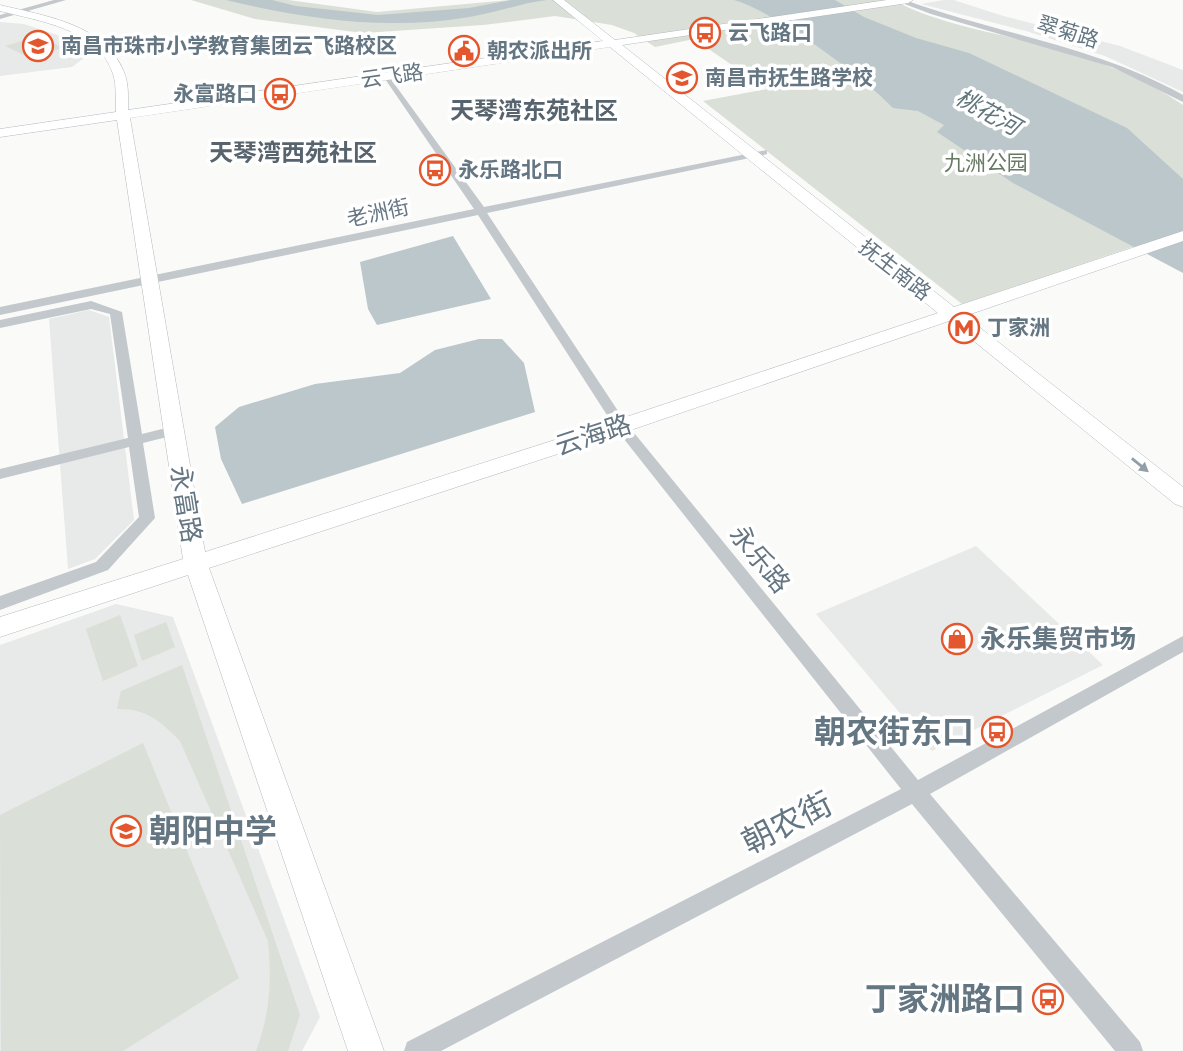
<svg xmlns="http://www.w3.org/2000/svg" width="1183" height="1051" font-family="Signika,'Noto Sans SC',sans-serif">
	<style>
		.built { fill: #e8e9e9 }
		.green { fill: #dadfd7 }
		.water { fill: #bbc7cb }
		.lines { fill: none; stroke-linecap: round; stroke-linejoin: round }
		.secondary-casing { stroke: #b3babf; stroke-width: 1 }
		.street { fill: #c3c8cc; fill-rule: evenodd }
		.secondary { fill: #fff; fill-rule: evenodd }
		.oneway { fill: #939fa8 }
		.labels { text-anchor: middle; stroke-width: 7; stroke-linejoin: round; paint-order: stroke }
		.far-street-label { font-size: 21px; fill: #657683; stroke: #fff }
		.far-poi-label { font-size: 21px; font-weight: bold; fill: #657683; stroke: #fff; text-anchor: start }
		.far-park-label { font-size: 21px; fill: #687a64; stroke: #fff }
		.far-water-label { font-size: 23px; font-style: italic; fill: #60757c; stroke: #fff }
		.far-quarter-label { font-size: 24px; font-weight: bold; fill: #57646e; stroke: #fff }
		.street-label { font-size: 26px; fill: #657683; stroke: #fff }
		.poi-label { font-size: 26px; font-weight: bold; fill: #657683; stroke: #fff; text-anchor: start }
		.near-poi-label { font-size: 32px; font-weight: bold; fill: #657683; stroke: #fff; text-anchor: end }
		.near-street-label { font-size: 32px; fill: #657683; stroke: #fff }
	</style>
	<rect width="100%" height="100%" fill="#fafaf8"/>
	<g class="built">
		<polygon points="944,0 954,0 1000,15 1120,46 1170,65 1183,70 1183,92 1105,56 1026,31 921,4"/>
		<polygon points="0,22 24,24 63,37 88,55 72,67 0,76"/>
		<polygon points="89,310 109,317 134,520 95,559 68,569 49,319"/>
		<polygon points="976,546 1103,665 932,751 816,614"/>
		<polygon points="116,604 173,617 320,1017 302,1051 0,1051 0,645"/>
	</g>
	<g class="green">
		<path d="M191 0H288L377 12 511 0H893C942 26 999 33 1051 47 1098 60 1144 78 1183 105V230L962 304 703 101 767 89 694 39 655 47 634 33 612 25 555 16 483 25 363 33 255 19Z"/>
		<polygon points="39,36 63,48 30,58 5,46"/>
		<polygon points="120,615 138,666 103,681 86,629"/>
		<polygon points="166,622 175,647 142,661 134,635"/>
		<path d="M182 665 300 1015 288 1051H256C270 1014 272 980 268 941L180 741C161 721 145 708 117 709L121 691Z"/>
		<polygon points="143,743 239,978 123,1051 1,1051 0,815"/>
	</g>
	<g class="water">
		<path d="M226 0H272L296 6 378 15 469 8 511 0H547C521 3 495 13 469 17 389 31 304 19 226 0Z"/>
		<path d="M734 0H835L864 17 916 38 969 53 1127 128 1183 179V273L1013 183 937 132 944 125 918 111 893 108C864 77 774 11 734 0Z"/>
		<polygon points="453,236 491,299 377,325 368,309 360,262"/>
		<polygon points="479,339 502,339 524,363 535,412 242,504 221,459 215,427 239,407 315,384 400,373 435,350"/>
	</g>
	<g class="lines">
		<g class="secondary-casing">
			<path id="secondary" d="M553 0H564L615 40 887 0H913L908 3 622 45 954 307 1183 231V241L965 316 1183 487V507L1175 504 949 321 628 431 209 568 384 1051H348L188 575 0 637V617L183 559 117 120 0 137V129L116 112C115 100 117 86 113 74 99 29 39 21 0 11V5C45 16 105 24 124 72 129 84 128 98 128 110L603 41ZM610 47 938 313 614 421 205 552 130 118Z"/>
		</g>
		<g class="street">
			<polygon points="54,0 66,0 0,19 0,15"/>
			<path d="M894 0H905C998 34 1096 46 1183 95V102L1112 67 931 14Z"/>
			<polygon points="385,71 484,207 767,150 767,154 764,155 487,213 626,423 918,780 1183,636 1183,652 930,794 1140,1042 1143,1051 1115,1051 912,804 441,1051 404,1051 407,1042 901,789 616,429 478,215 0,315 0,307 474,209 381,73"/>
			<polygon points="91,301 122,312 142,434 174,426 181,431 179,434 143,443 155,518 108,570 0,610 0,596 96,562 139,517 129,447 0,479 0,469 128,438 110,314 91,309 0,328 0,320"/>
		</g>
		<use href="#secondary" class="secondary"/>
	</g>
	<defs><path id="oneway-solid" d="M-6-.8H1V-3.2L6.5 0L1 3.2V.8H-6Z" transform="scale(1.75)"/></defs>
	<use class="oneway" href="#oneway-solid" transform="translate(1140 465) rotate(39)"/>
	<defs>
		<g id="bus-ring" transform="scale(1.575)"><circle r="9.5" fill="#fff" stroke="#e4572e" stroke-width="1.5"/><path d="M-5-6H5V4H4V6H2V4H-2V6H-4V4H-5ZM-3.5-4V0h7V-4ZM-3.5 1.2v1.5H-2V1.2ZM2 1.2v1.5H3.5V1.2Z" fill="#e4572e"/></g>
		<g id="school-ring" transform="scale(1.575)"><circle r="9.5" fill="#fff" stroke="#e4572e" stroke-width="1.5"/><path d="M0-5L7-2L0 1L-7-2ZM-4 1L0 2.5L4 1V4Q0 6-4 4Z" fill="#e4572e"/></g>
		<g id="civic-ring" transform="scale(1.575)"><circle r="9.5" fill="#fff" stroke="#e4572e" stroke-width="1.5"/><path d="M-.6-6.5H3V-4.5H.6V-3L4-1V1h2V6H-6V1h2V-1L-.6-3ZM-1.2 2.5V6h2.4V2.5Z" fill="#e4572e"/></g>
		<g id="metro-ring" transform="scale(1.575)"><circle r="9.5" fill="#fff" stroke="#e4572e" stroke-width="1.5"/><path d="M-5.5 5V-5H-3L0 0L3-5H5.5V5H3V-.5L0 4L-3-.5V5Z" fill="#e4572e"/></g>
		<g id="shop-ring" transform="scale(1.575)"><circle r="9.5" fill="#fff" stroke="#e4572e" stroke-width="1.5"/><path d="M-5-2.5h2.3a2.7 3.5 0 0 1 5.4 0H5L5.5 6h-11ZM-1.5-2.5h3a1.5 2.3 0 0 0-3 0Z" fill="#e4572e"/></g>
	</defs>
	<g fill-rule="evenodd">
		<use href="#bus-ring" x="705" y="33"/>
		<use href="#school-ring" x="38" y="46"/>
		<use href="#civic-ring" x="464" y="51"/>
		<use href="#school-ring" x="682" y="78"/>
		<use href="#bus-ring" x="280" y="94"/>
		<use href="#bus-ring" x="435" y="170"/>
		<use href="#metro-ring" x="964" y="328"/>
		<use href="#shop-ring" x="957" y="639"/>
		<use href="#bus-ring" x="997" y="732"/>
		<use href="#school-ring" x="126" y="831"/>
		<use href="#bus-ring" x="1048" y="999"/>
	</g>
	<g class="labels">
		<g class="far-street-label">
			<text transform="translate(1068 32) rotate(17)" y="7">翠菊路</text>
			<text transform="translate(392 76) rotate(-8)" y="7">云飞路</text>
			<text transform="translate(378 213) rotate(-12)" y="7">老洲街</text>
			<text transform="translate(895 270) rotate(38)" y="7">抚生南路</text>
		</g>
		<g class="far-poi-label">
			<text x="728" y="40">云飞路口</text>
			<text x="61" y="53">南昌市珠市小学教育集团云飞路校区</text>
			<text x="487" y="58">朝农派出所</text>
			<text x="705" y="85">南昌市抚生路学校</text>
			<text x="257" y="101" text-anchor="end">永富路口</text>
			<text x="458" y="177">永乐路北口</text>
			<text x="987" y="335">丁家洲</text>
		</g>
		<g class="far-park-label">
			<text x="986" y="170">九洲公园</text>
		</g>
		<g class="far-water-label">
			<text transform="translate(988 112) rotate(29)" y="8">桃花河</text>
		</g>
		<g class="far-quarter-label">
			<text x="534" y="119">天琴湾东苑社区</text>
			<text x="293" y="161">天琴湾西苑社区</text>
		</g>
		<g class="street-label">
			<text transform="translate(593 435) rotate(-18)" y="9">云海路</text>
			<text transform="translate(186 504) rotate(81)" y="9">永富路</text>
			<text transform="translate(760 559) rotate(51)" y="9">永乐路</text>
		</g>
		<g class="poi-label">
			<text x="980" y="648">永乐集贸市场</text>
		</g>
		<g class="near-poi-label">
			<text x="974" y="743">朝农街东口</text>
			<text x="149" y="842" text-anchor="start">朝阳中学</text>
			<text x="1025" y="1010">丁家洲路口</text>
		</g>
		<g class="near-street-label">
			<text transform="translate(787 823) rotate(-27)" y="11">朝农街</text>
		</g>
	</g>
</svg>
